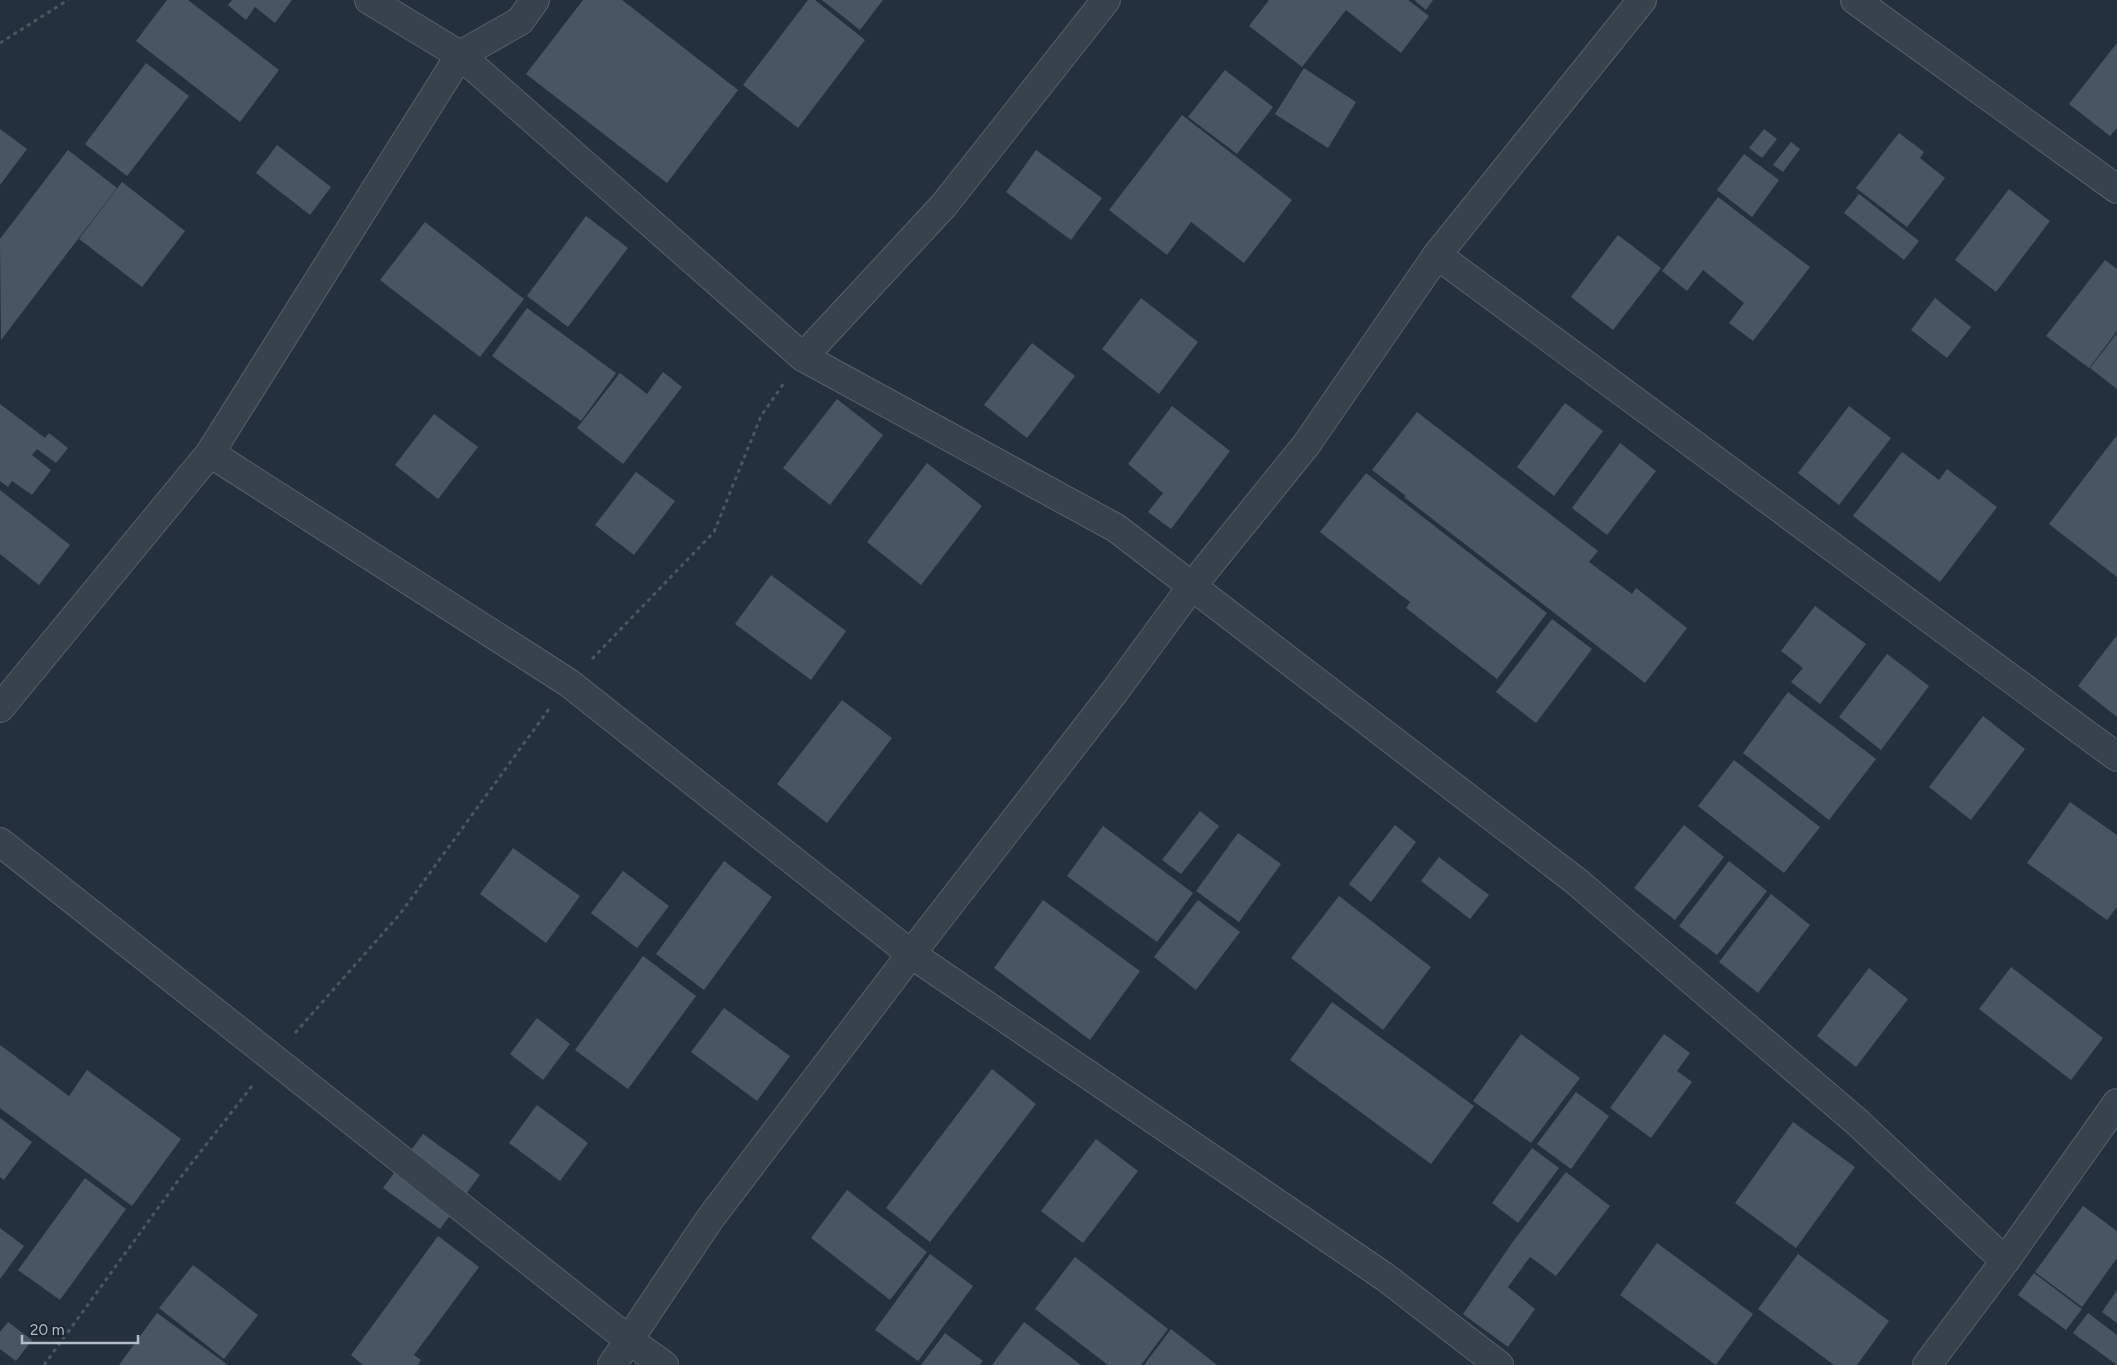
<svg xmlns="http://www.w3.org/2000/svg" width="2117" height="1365" font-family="Figtree,sans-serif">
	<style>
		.building { fill: #485663 }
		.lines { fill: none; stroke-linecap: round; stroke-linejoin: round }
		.street-casing { stroke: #56606b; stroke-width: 30 }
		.path { stroke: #445a5b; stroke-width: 3; stroke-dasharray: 4 4; stroke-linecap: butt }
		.street { stroke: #38424d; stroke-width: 28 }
	</style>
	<rect width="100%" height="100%" fill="#24303d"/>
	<g class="building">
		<polygon points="167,0 188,0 279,70 240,122 136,41"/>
		<polygon points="232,0 292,0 275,23 255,7 246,20 228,5"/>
		<polygon points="583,0 622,0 738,90 667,183 526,74"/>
		<polygon points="808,0 815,0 865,40 798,128 743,85"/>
		<polygon points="822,0 883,0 860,30"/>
		<polygon points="1269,0 1408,0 1429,16 1401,53 1346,10 1302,67 1249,26"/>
		<polygon points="1414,0 1433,0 1426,10"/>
		<polygon points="2117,43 2117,128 2110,136 2069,104"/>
		<polygon points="146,63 189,96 127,176 85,144"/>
		<polygon points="1304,68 1356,102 1328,148 1275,114"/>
		<polygon points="1225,70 1273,107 1237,154 1188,117"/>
		<polygon points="1182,115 1292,200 1244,263 1191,222 1167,255 1109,210"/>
		<polygon points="0,129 27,149 0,185"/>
		<polygon points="1764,129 1777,139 1762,158 1749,148"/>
		<polygon points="1899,133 1924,152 1920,158 1945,178 1907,227 1856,188"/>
		<polygon points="1791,142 1800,149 1783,172 1773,165"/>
		<polygon points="277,145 331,187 310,215 256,173"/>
		<polygon points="68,150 117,188 1,340 0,239"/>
		<polygon points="1036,150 1102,198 1071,240 1006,192"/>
		<polygon points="1744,154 1779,180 1752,217 1717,190"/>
		<polygon points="122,182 185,231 142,287 79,239"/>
		<polygon points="2009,189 2050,221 1996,292 1955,260"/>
		<polygon points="1859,194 1919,241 1904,260 1844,213"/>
		<polygon points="1718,197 1810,267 1753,341 1729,323 1744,303 1703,270 1687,291 1662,271"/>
		<polygon points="586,216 628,248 568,327 527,296"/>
		<polygon points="425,222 524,299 480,357 380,280"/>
		<polygon points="1618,235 1661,268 1613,330 1571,297"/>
		<polygon points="2105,260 2117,269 2117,331 2089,368 2046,336"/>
		<polygon points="1141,298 1198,342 1159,394 1102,349"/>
		<polygon points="1935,298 1971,327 1947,358 1911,330"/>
		<polygon points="527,308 616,373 581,421 492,356"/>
		<polygon points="2117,333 2117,389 2090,368"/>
		<polygon points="1032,343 1075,376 1027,438 984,405"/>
		<polygon points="663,372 682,387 623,464 577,428 620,373 647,394"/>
		<polygon points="837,399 883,435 830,505 783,468"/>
		<polygon points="1565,403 1603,431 1554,496 1517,467"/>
		<polygon points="0,404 45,438 49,433 68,448 56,463 37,449 32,455 51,470 32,495 12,481 8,487 0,481"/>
		<polygon points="1172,406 1230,451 1171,529 1148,512 1163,493 1128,464"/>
		<polygon points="1849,406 1891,438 1839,505 1798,473"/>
		<polygon points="1417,412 1598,551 1589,562 1632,594 1636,588 1687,628 1645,683 1404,497 1406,496 1372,470"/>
		<polygon points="434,414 478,447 438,499 395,465"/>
		<polygon points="2117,435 2117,577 2049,524"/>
		<polygon points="1620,443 1656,471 1607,535 1572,508"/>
		<polygon points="1902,452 1939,480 1947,469 1997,507 1940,582 1853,516"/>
		<polygon points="927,463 982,506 921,585 867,542"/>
		<polygon points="636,472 675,501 634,555 595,525"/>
		<polygon points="1366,473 1547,613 1497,679 1406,608 1410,602 1320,532"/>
		<polygon points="0,490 70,545 39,585 0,554"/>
		<polygon points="771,575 846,631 811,680 735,624"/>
		<polygon points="1815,606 1866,644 1820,704 1791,682 1803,668 1781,651"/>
		<polygon points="1552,619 1592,649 1536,723 1496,692"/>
		<polygon points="2117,635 2117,717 2078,686"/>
		<polygon points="1887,654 1929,686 1881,750 1839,717"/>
		<polygon points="1788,692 1876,759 1829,820 1743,753"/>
		<polygon points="842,700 892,738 827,823 777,784"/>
		<polygon points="1983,716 2025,749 1971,820 1929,787"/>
		<polygon points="1734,760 1820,827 1784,873 1698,806"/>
		<polygon points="2070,802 2117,835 2117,907 2107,920 2027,863"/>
		<polygon points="1200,811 1219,826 1181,874 1162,860"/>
		<polygon points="1395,825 1416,842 1371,902 1349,884"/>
		<polygon points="1684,825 1724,857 1675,920 1634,888"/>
		<polygon points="1103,826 1193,893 1157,942 1067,876"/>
		<polygon points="1238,833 1281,864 1239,922 1196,891"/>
		<polygon points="513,848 580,896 546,943 480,894"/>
		<polygon points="1439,857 1489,895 1470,919 1421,881"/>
		<polygon points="724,861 772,897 704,990 656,954"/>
		<polygon points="1729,861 1767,891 1717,955 1679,926"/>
		<polygon points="623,871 669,906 637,948 591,913"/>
		<polygon points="1771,894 1810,925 1758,993 1719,962"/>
		<polygon points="1339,896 1431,967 1383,1030 1291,958"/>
		<polygon points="1043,900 1140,971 1090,1040 994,968"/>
		<polygon points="1198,900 1240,932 1196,990 1154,957"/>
		<polygon points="643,956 696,996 628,1089 575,1050"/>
		<polygon points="2011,967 2103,1038 2071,1080 1979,1009"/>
		<polygon points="1869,968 1908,999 1856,1067 1817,1036"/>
		<polygon points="1332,1002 1474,1106 1431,1164 1290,1060"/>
		<polygon points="724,1008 790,1056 757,1101 691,1052"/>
		<polygon points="537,1018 570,1044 543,1080 510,1054"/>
		<polygon points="1521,1034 1580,1078 1531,1143 1473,1101"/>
		<polygon points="1664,1034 1690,1053 1677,1071 1692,1082 1651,1138 1610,1108"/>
		<polygon points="0,1045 69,1096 87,1070 181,1139 132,1206 0,1108"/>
		<polygon points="992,1069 1036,1104 930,1242 886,1208"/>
		<polygon points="1576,1092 1609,1116 1571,1169 1537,1144"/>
		<polygon points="537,1105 588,1143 560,1181 509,1143"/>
		<polygon points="0,1118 32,1142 4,1180 0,1177"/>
		<polygon points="1793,1122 1855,1167 1796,1248 1735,1203"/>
		<polygon points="423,1134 480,1175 440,1229 383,1188"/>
		<polygon points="1096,1139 1138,1171 1083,1243 1041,1211"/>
		<polygon points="1532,1148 1559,1168 1518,1223 1492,1203"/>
		<polygon points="1566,1172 1610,1206 1556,1276 1530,1257 1508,1287 1535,1309 1508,1347 1463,1314 1512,1243"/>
		<polygon points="85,1178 126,1209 60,1300 18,1270"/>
		<polygon points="847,1190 927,1252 890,1300 811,1238"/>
		<polygon points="2083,1206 2117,1231 2117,1258 2082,1307 2035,1272"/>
		<polygon points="0,1228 24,1246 0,1279"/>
		<polygon points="438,1236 479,1267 414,1355 421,1360 418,1365 363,1365 351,1355"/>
		<polygon points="1657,1243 1753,1314 1716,1365 1620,1295"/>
		<polygon points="930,1254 973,1286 918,1361 875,1330"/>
		<polygon points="1798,1254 1889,1321 1857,1365 1834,1365 1758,1309"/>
		<polygon points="1075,1257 1168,1329 1141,1365 1108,1365 1035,1309"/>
		<polygon points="193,1265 258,1315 224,1359 159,1308"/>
		<polygon points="2034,1273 2082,1309 2066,1330 2018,1295"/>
		<polygon points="2117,1290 2117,1323 2102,1312"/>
		<polygon points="157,1313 228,1365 119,1365"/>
		<polygon points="2088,1313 2117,1335 2117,1365 2073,1333"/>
		<polygon points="8,1322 32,1340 16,1361 0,1349 0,1332"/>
		<polygon points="1024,1322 1081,1365 992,1365"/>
		<polygon points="1171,1329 1217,1365 1144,1365"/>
		<polygon points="945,1333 983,1361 980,1365 921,1365"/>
	</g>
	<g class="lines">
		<g class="street-casing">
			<g id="street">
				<polyline points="369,0 460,55 803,357 1116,528 1576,881 1856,1121 2005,1261"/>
				<polyline points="1855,0 2117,189"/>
				<polyline points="1437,255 2117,757"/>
				<polyline points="803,357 944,205 1106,0"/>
				<polyline points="210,453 569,683 911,954 1385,1277 1499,1365"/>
				<polyline points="0,708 210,453 460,55 520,21 535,0"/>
				<polyline points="0,842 629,1340 664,1365"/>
				<polyline points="612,1365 709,1220 911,954 1115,691 1192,586 1306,445 1437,255 1642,0"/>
				<polyline points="1927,1365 2005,1261 2117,1103"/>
			</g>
		</g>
		<g class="path">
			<polyline points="0,43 68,0"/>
			<polyline points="592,659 714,532 761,416 784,383"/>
			<polyline points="295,1033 400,914 549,709"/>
			<polyline points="44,1365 177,1182 252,1086"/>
		</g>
		<use href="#street" class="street"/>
	</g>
	<path d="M22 1335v8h116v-8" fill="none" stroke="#b3bdc8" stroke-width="2.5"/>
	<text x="30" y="1335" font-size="15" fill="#b3bdc8" stroke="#1d2732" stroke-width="4" paint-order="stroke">20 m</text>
</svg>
